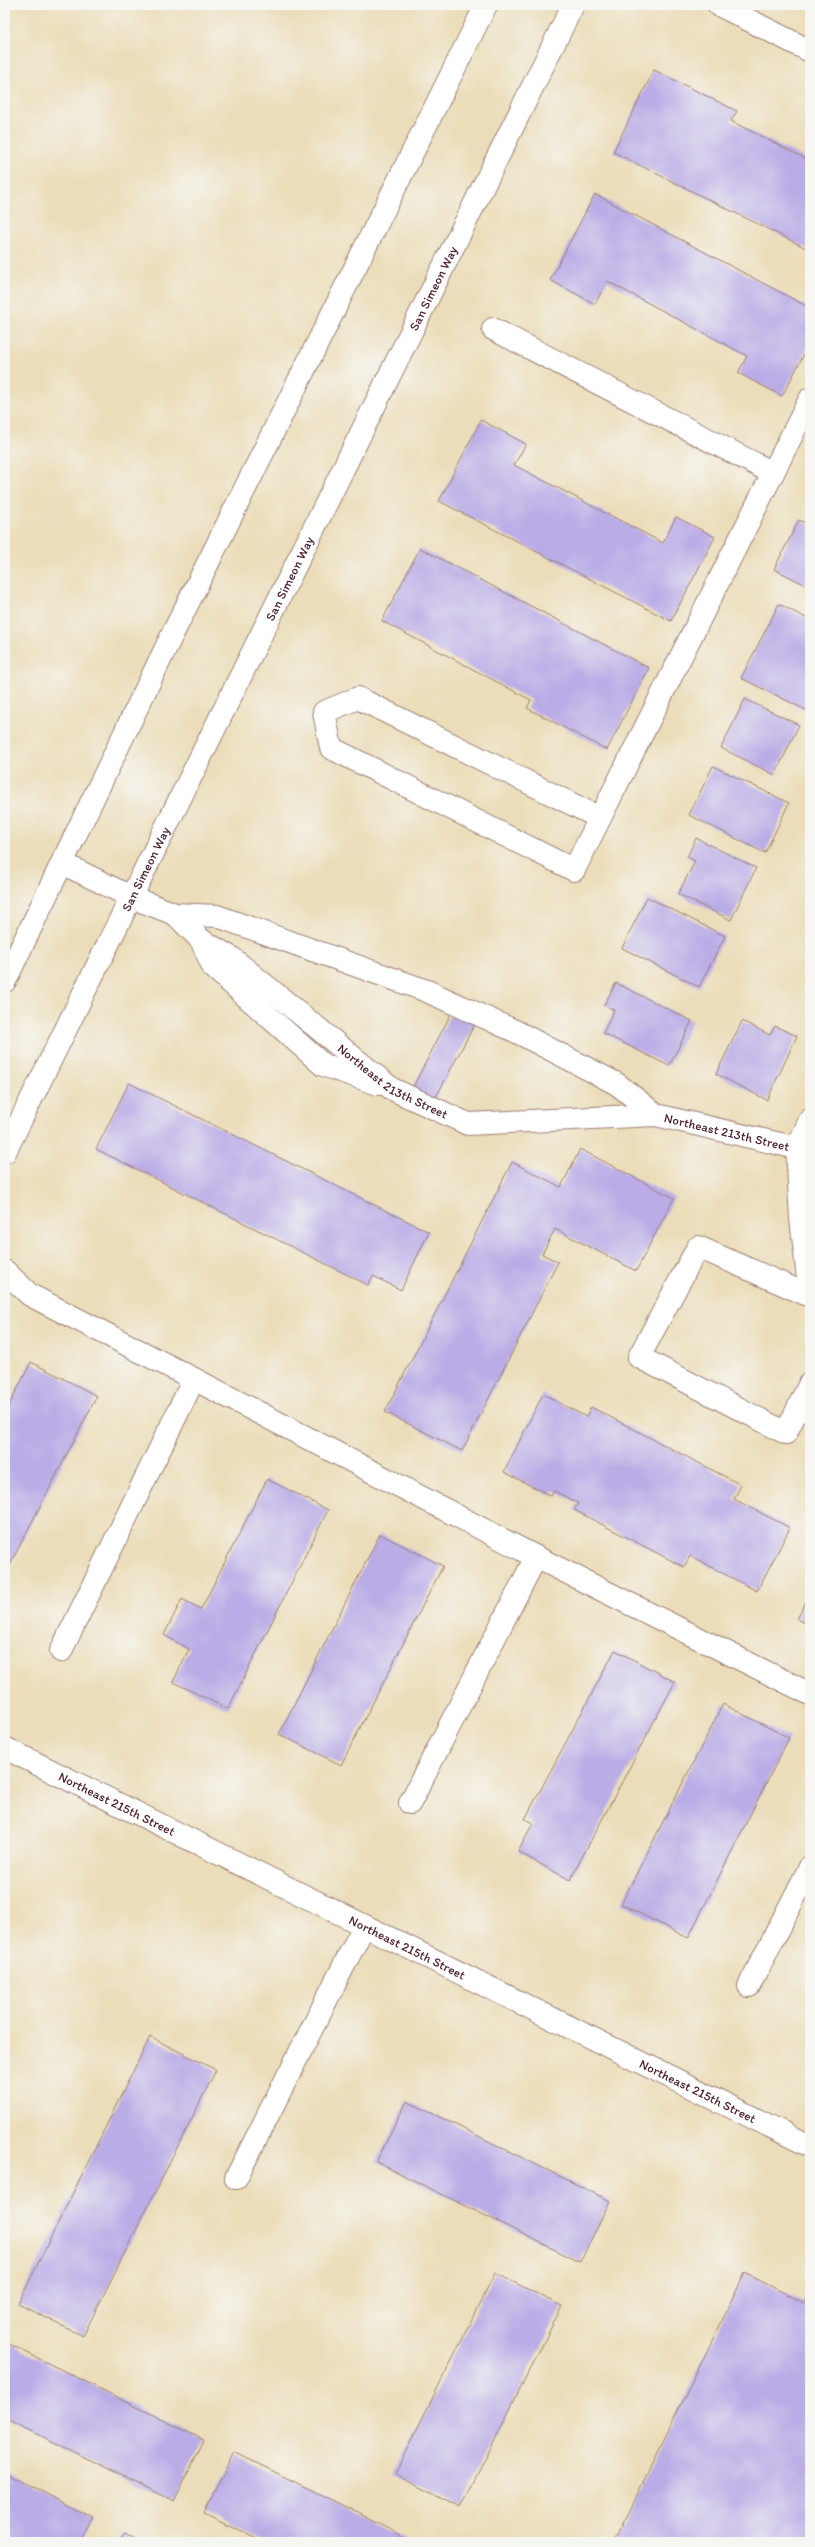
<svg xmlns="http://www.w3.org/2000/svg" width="815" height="2547" font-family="Itim,sans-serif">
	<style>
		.building { fill: #baace6 }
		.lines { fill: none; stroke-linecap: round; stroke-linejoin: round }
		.minor-casing { stroke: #9a7e72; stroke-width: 24 }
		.minor { stroke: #fff; stroke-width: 22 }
		.labels { text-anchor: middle; stroke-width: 3; stroke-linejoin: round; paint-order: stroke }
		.street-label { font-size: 13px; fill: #4a1f2b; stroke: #f6f6f2 }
	</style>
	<rect width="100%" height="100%" fill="#f6f6f2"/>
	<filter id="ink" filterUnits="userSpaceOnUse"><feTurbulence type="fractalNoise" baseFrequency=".025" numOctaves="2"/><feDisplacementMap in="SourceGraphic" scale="8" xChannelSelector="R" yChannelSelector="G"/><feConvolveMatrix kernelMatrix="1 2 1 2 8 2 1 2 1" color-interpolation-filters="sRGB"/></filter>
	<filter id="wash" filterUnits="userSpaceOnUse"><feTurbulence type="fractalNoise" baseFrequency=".012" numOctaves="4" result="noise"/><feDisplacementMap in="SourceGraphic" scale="16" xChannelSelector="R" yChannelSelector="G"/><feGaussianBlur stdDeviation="0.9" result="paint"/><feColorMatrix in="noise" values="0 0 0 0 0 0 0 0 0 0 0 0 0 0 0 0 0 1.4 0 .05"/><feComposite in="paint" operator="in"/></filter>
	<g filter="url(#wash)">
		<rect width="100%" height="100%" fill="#ebddb9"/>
		<g id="blocks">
			<g class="building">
				<polygon points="654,70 737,111 731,121 810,161 810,250 613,152"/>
				<polygon points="595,194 810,308 810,343 782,396 738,373 747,356 607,281 595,304 550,280"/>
				<polygon points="481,420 526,444 514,465 663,543 676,517 715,537 671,621 439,501"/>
				<polygon points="799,520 810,525 810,587 774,569"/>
				<polygon points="420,548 649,668 607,750 527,708 531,700 382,621"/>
				<polygon points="779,604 810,620 810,715 808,711 741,678"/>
				<polygon points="745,699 799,725 775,775 721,748"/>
				<polygon points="713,766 789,803 765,853 689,815"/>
				<polygon points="696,838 756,868 731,920 678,894 695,861 687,857"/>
				<polygon points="647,897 725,936 699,987 622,948"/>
				<polygon points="616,983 692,1021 669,1066 603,1033 614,1010 604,1005"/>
				<polygon points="456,1004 479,1016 426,1116 404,1104"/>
				<polygon points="742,1021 770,1035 775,1026 797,1036 767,1100 716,1074"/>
				<polygon points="129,1083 429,1232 401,1290 373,1276 368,1285 96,1149"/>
				<polygon points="580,1149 674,1198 636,1271 555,1229 542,1254 558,1262 462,1451 385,1412 512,1162 561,1187"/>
				<polygon points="31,1362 97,1396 5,1574 5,1413"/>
				<polygon points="543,1394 586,1417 591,1407 741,1485 734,1499 790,1528 757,1591 690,1556 684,1567 574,1510 578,1503 554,1491 551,1496 504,1472"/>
				<polygon points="267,1479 328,1510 228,1709 173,1682 189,1649 164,1635 182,1599 201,1609"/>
				<polygon points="380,1534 443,1566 341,1765 279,1734"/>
				<polygon points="810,1594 810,1625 797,1619"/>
				<polygon points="615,1650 675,1682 570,1880 518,1852 533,1823 525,1819"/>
				<polygon points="723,1704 789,1738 688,1938 621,1904"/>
				<polygon points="150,2037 216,2070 83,2336 18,2304"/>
				<polygon points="407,2101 610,2201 580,2262 376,2162"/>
				<polygon points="495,2273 562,2306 461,2507 395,2473"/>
				<polygon points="745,2273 804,2303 810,2290 810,2542 614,2542"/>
				<polygon points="5,2342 204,2440 174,2501 5,2418"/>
				<polygon points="234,2452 417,2542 264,2542 204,2513"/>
				<polygon points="5,2473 94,2518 82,2542 5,2541"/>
				<polygon points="124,2531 145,2542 118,2542"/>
			</g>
		</g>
	</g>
	<g filter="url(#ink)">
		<use href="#blocks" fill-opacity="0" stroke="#9a7e72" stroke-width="1"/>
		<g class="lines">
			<g class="minor-casing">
				<g id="minor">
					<polyline points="719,5 810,51"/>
					<polyline points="493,329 773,473"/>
					<polyline points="600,818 358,698 324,712 331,748 574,870 600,818 810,399"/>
					<polyline points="62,863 131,897 175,914 217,916 427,991 517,1032 617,1084 656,1115"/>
					<path id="s1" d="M175 914 201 940 232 958 392 1089 468 1124 656 1115 797 1148 810 1154"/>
					<polyline points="201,940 213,967 323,1065 378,1084"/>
					<polyline points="5,981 173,633 486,5"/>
					<polyline points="810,1120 797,1148 801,1219 810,1296"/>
					<path id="s2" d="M5 1152 573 5"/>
					<polyline points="5,1271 30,1295 194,1379"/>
					<polyline points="810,1296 698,1247 639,1357 786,1433 810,1383"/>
					<polyline points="61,1651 194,1379 536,1557 810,1694"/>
					<path id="s3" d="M5 1748 810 2146"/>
					<polyline points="410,1803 536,1557"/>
					<polyline points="749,1986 810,1867"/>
					<polyline points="236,2178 364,1926"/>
				</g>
			</g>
			<use href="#minor" class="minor"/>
		</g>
	</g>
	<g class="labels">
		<g class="street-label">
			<text dy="5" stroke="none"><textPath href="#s2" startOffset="964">San Simeon Way</textPath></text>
			<text dy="5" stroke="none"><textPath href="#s2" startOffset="640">San Simeon Way</textPath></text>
			<text dy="5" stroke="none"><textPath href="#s2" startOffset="316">San Simeon Way</textPath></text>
			<text dy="5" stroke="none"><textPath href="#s1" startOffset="276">Northeast 213th Street</textPath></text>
			<text dy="5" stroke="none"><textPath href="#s1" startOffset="624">Northeast 213th Street</textPath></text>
			<text dy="5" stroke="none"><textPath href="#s3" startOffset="125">Northeast 215th Street</textPath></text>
			<text dy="5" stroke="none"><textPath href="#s3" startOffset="449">Northeast 215th Street</textPath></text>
			<text dy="5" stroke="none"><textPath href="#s3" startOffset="773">Northeast 215th Street</textPath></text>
		</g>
	</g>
	<rect width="815" height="2547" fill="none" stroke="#f6f6f2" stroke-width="20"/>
</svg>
